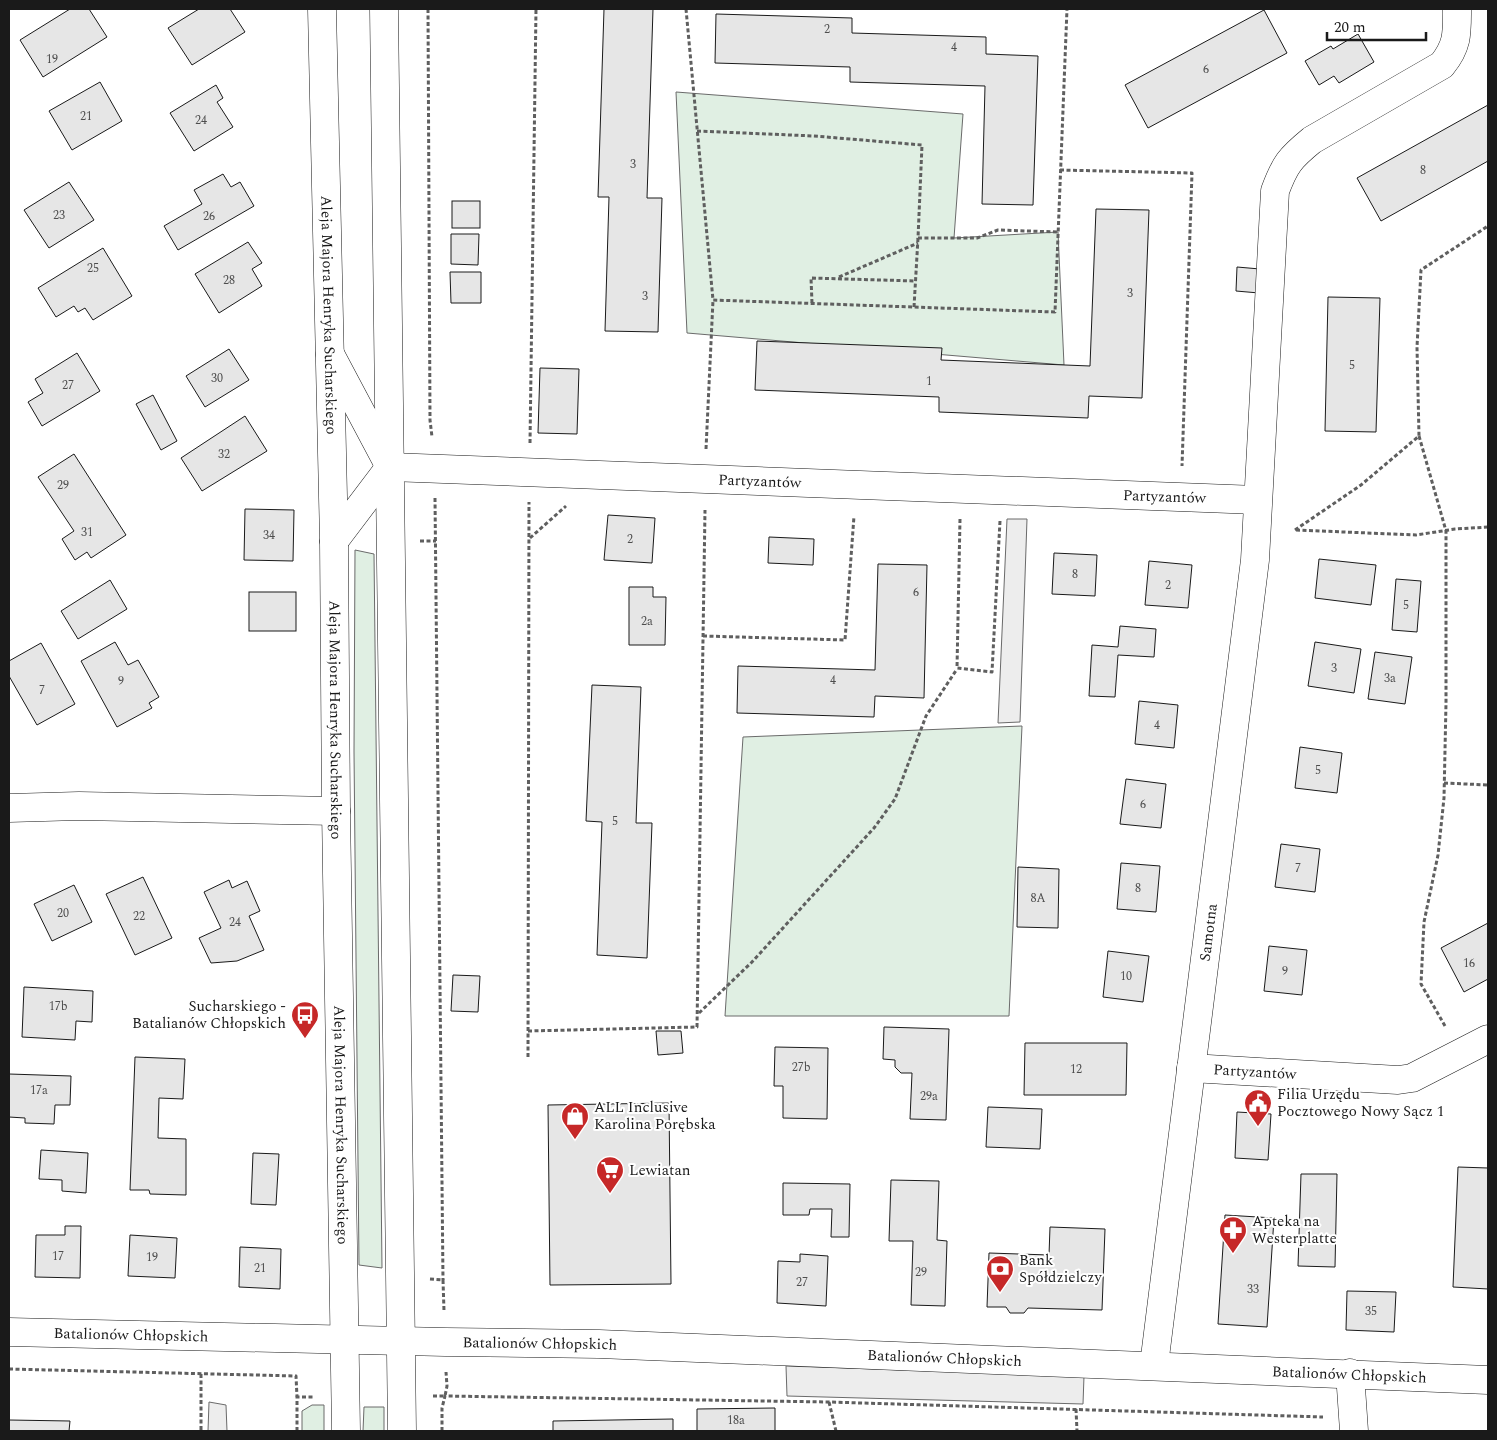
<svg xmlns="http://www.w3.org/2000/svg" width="1497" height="1440" font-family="Spectral,serif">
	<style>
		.green { fill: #e0efe3; stroke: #6a6a6a }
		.parking { fill: #ededed; stroke: #6a6a6a }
		.building { fill: #e6e6e6; stroke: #1a1a1a }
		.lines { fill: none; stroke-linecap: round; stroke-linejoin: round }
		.street-casing { stroke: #1a1a1a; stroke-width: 29 }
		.secondary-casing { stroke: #1a1a1a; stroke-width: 29 }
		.path { stroke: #5f5f5f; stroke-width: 3; stroke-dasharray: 4 2.5; stroke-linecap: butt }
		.street { stroke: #fff; stroke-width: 28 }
		.secondary { stroke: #fff; stroke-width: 28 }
		.labels { text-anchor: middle; stroke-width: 4; stroke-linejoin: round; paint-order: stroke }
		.number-label { font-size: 12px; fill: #4d4d4d }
		.street-label { font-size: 15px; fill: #1a1a1a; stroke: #fff }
		.poi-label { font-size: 15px; fill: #1a1a1a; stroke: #fff; text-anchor: start }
	</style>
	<rect width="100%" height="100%" fill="#fff"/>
	<g class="green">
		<polygon points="676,92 963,114 954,238 1058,232 1064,365 687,333"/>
		<polygon points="355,550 374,554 382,1268 359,1265 354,751"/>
		<polygon points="1022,726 1009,1016 725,1016 743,737"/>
		<polygon points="312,1405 324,1405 324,1431 302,1431 302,1411"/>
		<polygon points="364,1407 384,1407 384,1431 363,1431"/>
	</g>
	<g class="parking">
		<polygon points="1007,519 1027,519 1020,722 998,723"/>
		<polygon points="786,1366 1084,1376 1083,1404 787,1396"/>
		<polygon points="209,1402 226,1405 227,1431 208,1431"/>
	</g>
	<g class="building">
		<polygon points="70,9 89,9 107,37 43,77 20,40"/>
		<polygon points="199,9 230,9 245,32 192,65 168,28"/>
		<polygon points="604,9 653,9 647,198 662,198 658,332 605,331 609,197 598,197"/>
		<polygon points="1264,10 1287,53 1148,128 1125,85"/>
		<polygon points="716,14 852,18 852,33 986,37 986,54 1038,56 1033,205 982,204 985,86 850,82 850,67 715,63"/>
		<polygon points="1358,34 1374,62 1339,83 1334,76 1319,85 1305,61 1331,46 1333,49"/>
		<polygon points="100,82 122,121 72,150 49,111"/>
		<polygon points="216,85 223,98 217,102 233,127 194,151 170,113"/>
		<polygon points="1488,105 1488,161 1381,221 1357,178"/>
		<polygon points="223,174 231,187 240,182 254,206 178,250 164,226 202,204 194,190"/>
		<polygon points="69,182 94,220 49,248 24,210"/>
		<rect x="452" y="201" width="28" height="27"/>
		<polygon points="1096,209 1149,210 1142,398 1089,396 1088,418 939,412 939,397 755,390 757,341 942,348 941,360 1090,366"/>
		<polygon points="451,234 479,234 478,265 451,264"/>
		<polygon points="248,242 262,263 252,269 262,286 219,313 195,274"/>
		<polygon points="103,248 132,296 93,320 85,308 78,312 74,306 56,317 38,288"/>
		<polygon points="1237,267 1260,269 1259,293 1236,291"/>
		<polygon points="450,272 481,272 481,303 451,303"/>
		<polygon points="1328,297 1380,298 1376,432 1325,431"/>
		<polygon points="229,349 249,380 205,407 186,376"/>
		<polygon points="77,353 100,391 42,426 28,402 43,393 35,379"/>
		<polygon points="540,368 579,369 577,434 538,433"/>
		<polygon points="153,395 177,441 161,450 136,404"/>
		<polygon points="245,416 267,451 202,491 181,458"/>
		<polygon points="74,454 126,535 91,558 87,552 75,560 62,539 74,531 38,477"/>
		<polygon points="245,509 294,510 293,561 244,560"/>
		<polygon points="608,515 655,518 652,563 604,560"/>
		<polygon points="769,537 814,539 813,565 768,563"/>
		<polygon points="1054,553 1097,555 1095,596 1052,594"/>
		<polygon points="1319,559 1376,565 1371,605 1315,598"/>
		<polygon points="1149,561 1192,565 1188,608 1145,605"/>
		<polygon points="878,564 927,565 924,698 875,696 874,717 737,713 738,666 875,670"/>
		<polygon points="1396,579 1421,581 1417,632 1392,630"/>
		<polygon points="110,580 127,609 78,639 61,611"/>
		<polygon points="629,587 653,587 653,597 666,597 665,645 629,645"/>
		<rect x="249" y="592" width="47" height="39"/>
		<polygon points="1120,626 1156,629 1154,657 1118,655 1115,697 1089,696 1092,645 1118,647"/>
		<polygon points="115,642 128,665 138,660 159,697 149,703 152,708 117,727 81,661"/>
		<polygon points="1315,642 1361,649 1354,693 1308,686"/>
		<polygon points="41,643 75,704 37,725 9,676 9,661"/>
		<polygon points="1375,652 1412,657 1405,704 1368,699"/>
		<polygon points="592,685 641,687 636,823 652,823 647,958 597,955 602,822 586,821"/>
		<polygon points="1139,701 1178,705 1174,748 1135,744"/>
		<polygon points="1300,747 1342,753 1337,793 1295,788"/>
		<polygon points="1126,779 1166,784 1161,828 1120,824"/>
		<polygon points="1281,844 1320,849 1315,892 1275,887"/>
		<polygon points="1121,863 1160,866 1156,912 1117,909"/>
		<polygon points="1018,867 1059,869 1058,928 1017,927"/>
		<polygon points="143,877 172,938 135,955 106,894"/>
		<polygon points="229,880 232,888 247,881 260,911 249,916 264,950 237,961 211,963 199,938 221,928 204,892"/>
		<polygon points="74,885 92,922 52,941 34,904"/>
		<polygon points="1488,923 1488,979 1464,992 1441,948"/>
		<polygon points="1269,946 1307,950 1302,995 1264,991"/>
		<polygon points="1108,951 1149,956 1143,1002 1103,997"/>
		<polygon points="453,975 480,976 478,1012 451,1011"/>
		<polygon points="24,987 93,991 92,1022 76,1021 75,1040 22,1037"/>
		<polygon points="884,1027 949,1029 946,1120 910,1119 912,1073 901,1073 895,1067 895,1060 883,1059"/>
		<polygon points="656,1031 681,1031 683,1053 658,1055"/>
		<polygon points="1025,1043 1127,1043 1126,1095 1024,1095"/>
		<polygon points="775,1047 828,1048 827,1119 783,1118 783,1086 774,1086"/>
		<polygon points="135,1057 185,1059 183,1099 159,1098 158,1138 186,1139 186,1195 150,1194 149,1190 130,1190"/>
		<polygon points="9,1074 71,1076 70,1105 55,1105 54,1124 25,1123 25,1118 9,1117"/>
		<polygon points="669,1103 671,1284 550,1285 548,1105"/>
		<polygon points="988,1107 1042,1109 1040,1149 986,1147"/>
		<polygon points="1237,1112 1271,1114 1268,1160 1235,1158"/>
		<polygon points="41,1150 88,1153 86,1193 62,1191 62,1180 39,1179"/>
		<polygon points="253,1153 279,1154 276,1205 251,1204"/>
		<polygon points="1458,1167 1488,1168 1488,1289 1453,1287"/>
		<polygon points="1301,1174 1337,1174 1335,1267 1298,1266"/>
		<polygon points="891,1180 939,1181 937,1240 947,1241 945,1306 911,1305 913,1241 889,1241"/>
		<polygon points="783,1183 850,1184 849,1237 831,1237 832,1209 810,1209 809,1215 783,1215"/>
		<polygon points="1225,1215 1274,1218 1267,1327 1218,1324"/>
		<polygon points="65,1226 81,1226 80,1278 35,1277 36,1235 65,1235"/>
		<polygon points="1050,1227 1105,1229 1102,1310 1028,1308 1024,1313 1010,1313 1006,1307 987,1307 989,1253 1049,1255"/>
		<polygon points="130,1235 177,1238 175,1278 128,1276"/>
		<polygon points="240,1247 281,1249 280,1289 239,1287"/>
		<polygon points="800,1254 828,1256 826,1306 777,1303 778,1261 800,1262"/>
		<polygon points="1347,1291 1396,1292 1394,1332 1346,1330"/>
		<polygon points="775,1408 775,1431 697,1431 697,1409"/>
		<polygon points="673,1419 673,1431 553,1431 553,1421"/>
		<polygon points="9,1420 70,1421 69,1431 9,1431"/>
	</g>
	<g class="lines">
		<g class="street-casing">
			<g id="street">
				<polyline points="330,354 390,467"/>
				<path id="s1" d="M390 467 1257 500"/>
				<polyline points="334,541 390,467"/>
				<polyline points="9,808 79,806 336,811"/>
				<path id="s2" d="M1191 1068 1398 1080 1412 1078 1488 1039"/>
				<path id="s3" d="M9 1332 445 1342 599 1344 1488 1380"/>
				<path id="s4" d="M1154 1365 1255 560 1275 191C1285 164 1290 158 1312 140L1442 65C1458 45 1457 33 1457 9"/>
				<polyline points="1350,1373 1354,1431"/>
			</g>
		</g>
		<g class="secondary-casing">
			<g id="secondary">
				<path id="s5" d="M322 9 334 541 336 811 346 1431"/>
				<polyline points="384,9 402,1431"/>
			</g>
		</g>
		<g class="path">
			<polyline points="428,9 430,420 432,437"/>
			<polyline points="686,9 713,300 1055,312 1067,9"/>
			<polyline points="697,131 814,136 922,145 918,238 977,238 998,230 1058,232"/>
			<polyline points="1060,170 1192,173 1182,466"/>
			<polyline points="839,277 918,243"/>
			<polyline points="812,303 811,278 916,281"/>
			<polyline points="914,307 918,238"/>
			<polyline points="1419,436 1446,531 1446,703 1444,798 1438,855 1424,922 1421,984 1445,1026"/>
			<polyline points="530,443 536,9"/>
			<polyline points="706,449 713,300"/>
			<polyline points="435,498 443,1280"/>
			<polyline points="960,519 957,668 992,672 1000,521"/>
			<polyline points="1295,530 1361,485 1419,436 1417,347 1421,270 1488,226"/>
			<polyline points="1296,530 1416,535 1455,529 1488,527"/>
			<polyline points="530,538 566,506"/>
			<polyline points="420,541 436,541"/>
			<polyline points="703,636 845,640 854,516"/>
			<polyline points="1444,783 1488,785"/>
			<polyline points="699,1013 752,962 874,828 895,799 926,716 957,669"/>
			<polyline points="528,1031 697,1027 705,510"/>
			<polyline points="528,1057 529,502"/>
			<polyline points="430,1279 443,1280 444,1311"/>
			<polyline points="9,1369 296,1376 297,1397"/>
			<polyline points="201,1374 201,1431"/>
			<polyline points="433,1396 445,1396 447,1386 446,1372"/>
			<polyline points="829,1402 836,1431"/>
			<polyline points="1076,1409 1077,1431"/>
			<polyline points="297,1431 297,1397 314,1397"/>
			<polyline points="442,1431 442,1408 445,1396 829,1402 1323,1417"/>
		</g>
		<use href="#street" class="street"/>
		<use href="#secondary" class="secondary"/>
	</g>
	<defs>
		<g id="bus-pin" transform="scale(1.4375)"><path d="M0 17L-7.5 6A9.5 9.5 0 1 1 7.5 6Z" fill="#c62828" stroke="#fff"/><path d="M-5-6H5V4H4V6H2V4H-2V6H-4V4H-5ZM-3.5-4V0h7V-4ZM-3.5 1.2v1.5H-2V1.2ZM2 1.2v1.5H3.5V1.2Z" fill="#fff"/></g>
		<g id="civic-pin" transform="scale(1.4375)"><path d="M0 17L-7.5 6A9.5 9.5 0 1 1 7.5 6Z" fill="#c62828" stroke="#fff"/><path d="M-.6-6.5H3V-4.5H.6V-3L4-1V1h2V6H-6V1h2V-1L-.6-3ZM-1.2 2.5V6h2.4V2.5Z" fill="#fff"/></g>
		<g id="shop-pin" transform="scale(1.4375)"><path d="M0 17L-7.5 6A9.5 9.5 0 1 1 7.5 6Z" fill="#c62828" stroke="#fff"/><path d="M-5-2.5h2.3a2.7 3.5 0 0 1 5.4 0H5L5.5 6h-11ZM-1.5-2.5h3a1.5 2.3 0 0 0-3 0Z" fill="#fff"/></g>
		<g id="supermarket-pin" transform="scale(1.4375)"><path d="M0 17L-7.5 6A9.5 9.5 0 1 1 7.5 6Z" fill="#c62828" stroke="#fff"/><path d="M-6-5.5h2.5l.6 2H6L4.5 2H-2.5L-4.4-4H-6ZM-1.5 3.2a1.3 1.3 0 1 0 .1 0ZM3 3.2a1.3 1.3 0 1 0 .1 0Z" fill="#fff"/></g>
		<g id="pharmacy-pin" transform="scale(1.4375)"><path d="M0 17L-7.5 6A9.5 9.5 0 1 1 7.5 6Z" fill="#c62828" stroke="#fff"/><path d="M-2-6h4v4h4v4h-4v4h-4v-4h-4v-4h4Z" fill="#fff"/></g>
		<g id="bank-pin" transform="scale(1.4375)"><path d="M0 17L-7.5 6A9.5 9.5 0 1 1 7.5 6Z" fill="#c62828" stroke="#fff"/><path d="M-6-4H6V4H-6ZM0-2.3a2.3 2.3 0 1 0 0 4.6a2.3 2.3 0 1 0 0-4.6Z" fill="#fff"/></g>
	</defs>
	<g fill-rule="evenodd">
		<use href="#bus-pin" x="305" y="1015"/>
		<use href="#civic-pin" x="1258" y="1103"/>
		<use href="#shop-pin" x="575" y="1116"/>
		<use href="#supermarket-pin" x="610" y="1170"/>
		<use href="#pharmacy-pin" x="1233" y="1230"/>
		<use href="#bank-pin" x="1000" y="1269"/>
	</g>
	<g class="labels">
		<g class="number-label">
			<text x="827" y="33">2</text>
			<text x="954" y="51">4</text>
			<text x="52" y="63">19</text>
			<text x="1206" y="73">6</text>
			<text x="86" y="120">21</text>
			<text x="201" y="124">24</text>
			<text x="633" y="168">3</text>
			<text x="1423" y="174">8</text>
			<text x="59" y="219">23</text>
			<text x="209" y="220">26</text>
			<text x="93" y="272">25</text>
			<text x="229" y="284">28</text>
			<text x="1130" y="297">3</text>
			<text x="645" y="300">3</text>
			<text x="1352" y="369">5</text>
			<text x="217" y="382">30</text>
			<text x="929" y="385">1</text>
			<text x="68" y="389">27</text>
			<text x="224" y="458">32</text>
			<text x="63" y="489">29</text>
			<text x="87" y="536">31</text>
			<text x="269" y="539">34</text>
			<text x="630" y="543">2</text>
			<text x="1075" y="578">8</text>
			<text x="1168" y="589">2</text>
			<text x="916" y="596">6</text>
			<text x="1406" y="609">5</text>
			<text x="647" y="625">2a</text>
			<text x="1334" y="672">3</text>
			<text x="1390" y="682">3a</text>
			<text x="833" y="684">4</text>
			<text x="121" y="685">9</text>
			<text x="42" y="694">7</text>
			<text x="1157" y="729">4</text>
			<text x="1318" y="774">5</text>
			<text x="1143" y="808">6</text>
			<text x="615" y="825">5</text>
			<text x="1298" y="872">7</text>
			<text x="1138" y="892">8</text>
			<text x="1038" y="902">8A</text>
			<text x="63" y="917">20</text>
			<text x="139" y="920">22</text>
			<text x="235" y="926">24</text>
			<text x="1469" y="967">16</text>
			<text x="1285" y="975">9</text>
			<text x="1126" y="980">10</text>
			<text x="58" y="1010">17b</text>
			<text x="801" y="1071">27b</text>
			<text x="1076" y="1073">12</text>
			<text x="39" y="1094">17a</text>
			<text x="929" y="1100">29a</text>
			<text x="58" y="1260">17</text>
			<text x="152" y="1261">19</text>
			<text x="260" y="1272">21</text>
			<text x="921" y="1276">29</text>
			<text x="802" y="1286">27</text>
			<text x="1253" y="1293">33</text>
			<text x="1371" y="1315">35</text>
			<text x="736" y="1424">18a</text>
		</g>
		<g class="street-label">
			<text dy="5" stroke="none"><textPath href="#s5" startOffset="306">Aleja Majora Henryka Sucharskiego</textPath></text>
			<text dy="5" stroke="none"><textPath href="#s1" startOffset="370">Partyzantów</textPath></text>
			<text dy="5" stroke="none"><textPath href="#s1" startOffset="775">Partyzantów</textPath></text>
			<text dy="5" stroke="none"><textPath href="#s5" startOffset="711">Aleja Majora Henryka Sucharskiego</textPath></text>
			<text dy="5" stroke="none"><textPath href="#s4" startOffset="436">Samotna</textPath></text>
			<text dy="5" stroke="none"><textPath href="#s2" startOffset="64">Partyzantów</textPath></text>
			<text dy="5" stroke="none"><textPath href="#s5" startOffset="1116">Aleja Majora Henryka Sucharskiego</textPath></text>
			<text dy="5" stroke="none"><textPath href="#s3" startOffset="122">Batalionów Chłopskich</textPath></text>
			<text dy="5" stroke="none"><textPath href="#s3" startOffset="531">Batalionów Chłopskich</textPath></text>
			<text dy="5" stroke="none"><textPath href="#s3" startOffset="936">Batalionów Chłopskich</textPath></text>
			<text dy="5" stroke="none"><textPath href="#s3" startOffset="1341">Batalionów Chłopskich</textPath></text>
		</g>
		<g class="poi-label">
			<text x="286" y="1011" text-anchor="end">Sucharskiego -<tspan x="286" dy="17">Batalianów Chłopskich</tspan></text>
			<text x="1277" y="1099">Filia Urzędu<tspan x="1277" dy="17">Pocztowego Nowy Sącz 1</tspan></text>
			<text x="594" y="1112">ALL Inclusive<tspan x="594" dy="17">Karolina Porębska</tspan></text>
			<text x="629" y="1175">Lewiatan</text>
			<text x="1252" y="1226">Apteka na<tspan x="1252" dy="17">Westerplatte</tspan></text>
			<text x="1019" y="1265">Bank<tspan x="1019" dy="17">Spółdzielczy</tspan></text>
		</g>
	</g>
	<rect width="1497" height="1440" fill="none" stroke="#1a1a1a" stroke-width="20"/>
	<path d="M1327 32v8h99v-8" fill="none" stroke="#1a1a1a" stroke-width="2.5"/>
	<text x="1334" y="32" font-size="15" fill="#1a1a1a" stroke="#ffffff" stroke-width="4" paint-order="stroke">20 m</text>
</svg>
